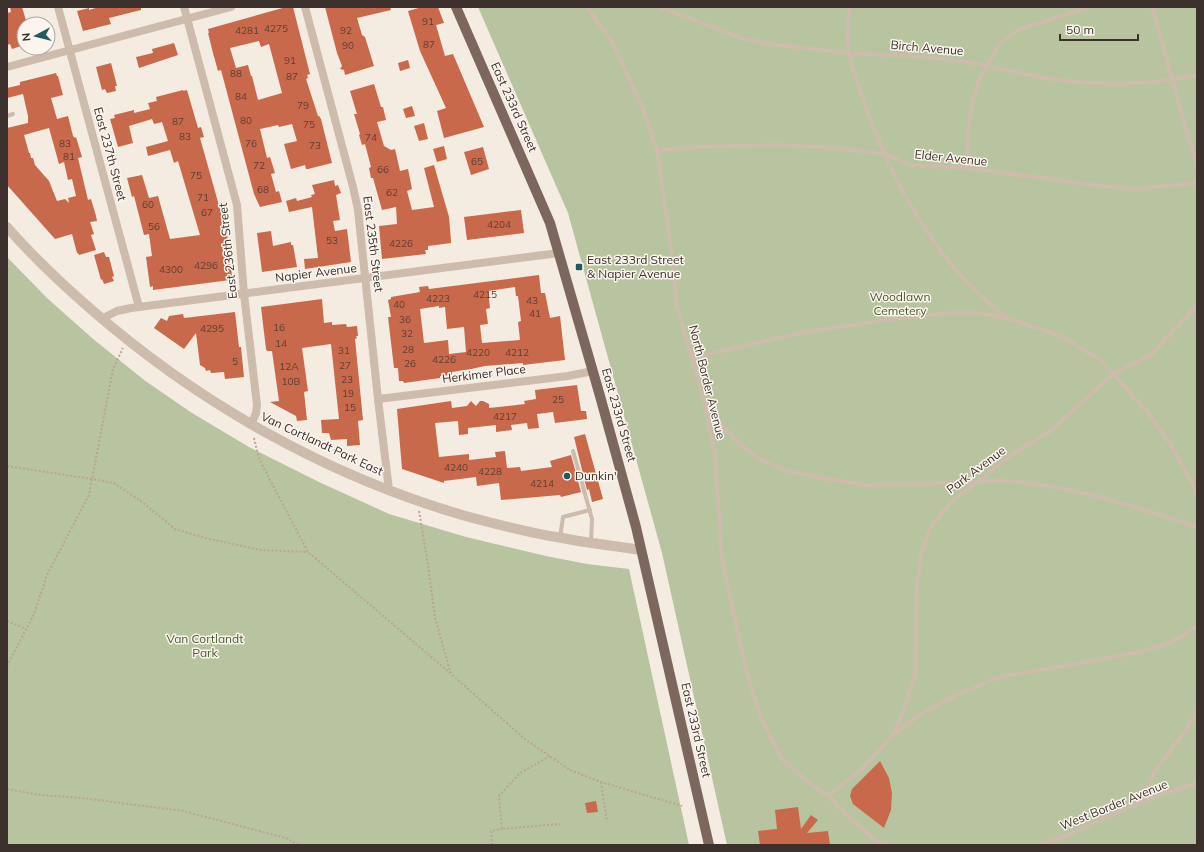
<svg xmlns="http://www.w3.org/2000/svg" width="1204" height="852" font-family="Mulish,sans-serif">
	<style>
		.green { fill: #b8c4a0 }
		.building { fill: #c8694b; fill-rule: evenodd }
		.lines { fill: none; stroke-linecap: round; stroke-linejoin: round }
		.path { stroke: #b9a596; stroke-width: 2; stroke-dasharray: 2 2; stroke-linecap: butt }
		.service { stroke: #cdbbac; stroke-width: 4 }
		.minor { stroke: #cdbbac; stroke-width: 8 }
		.tertiary { stroke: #cdbbac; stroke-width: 10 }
		.primary { stroke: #7d675c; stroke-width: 10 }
		.poi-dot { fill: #1f5a5e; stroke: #fbf5ee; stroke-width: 1.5 }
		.labels { text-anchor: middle; stroke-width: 3; stroke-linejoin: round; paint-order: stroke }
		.number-label { font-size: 10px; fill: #5e3e33 }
		.street-label { font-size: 12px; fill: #3b302b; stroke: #fbf5ee }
		.poi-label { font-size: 12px; fill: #3b302b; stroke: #fbf5ee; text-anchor: start }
		.park-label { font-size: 12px; fill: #4a5a2e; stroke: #fbf5ee }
	</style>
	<rect width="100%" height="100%" fill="#f4ebe1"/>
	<g class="green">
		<polygon points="478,7 1197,7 1197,845 727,845 662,553 568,213"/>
		<polygon points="7,257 47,298 92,338 144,380 192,413 249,447 319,482 389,514 466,537 546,556 587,564 629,569 689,845 7,845"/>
	</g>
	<g class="building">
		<polygon points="10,7 22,7 27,24 24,24 24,45 12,49 10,44 7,45 7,13 11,12"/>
		<polygon points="99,7 141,7 141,10 109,18 111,24 83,31 77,11 89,8 89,10"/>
		<path d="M286 7H293L310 74 307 75 308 78 306 79 318 116H319L321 119 332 163 308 169H306L305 165 291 169 284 144 297 141 292 124 279 127 278 125 260 129 267 158 270 157 275 173 271 174 276 192 279 191 282 202 260 207 254 194 221 70 218 71 213 53 208 33H209L208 29ZM259 41 261 47 269 44 282 93 258 100 252 76H251L248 65 236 68 230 48Z"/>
		<polygon points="325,7 390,7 391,10 357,18 362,35 365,37 374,66 345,75 344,70 340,69 342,66 337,53"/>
		<polygon points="422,7 438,7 444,23 436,25 445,56 453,54 484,127 444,138 437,111 446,108 420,51 408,11"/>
		<polygon points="174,43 178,55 139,68 136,57 153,53 152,49"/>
		<polygon points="408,60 410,68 400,71 398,63"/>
		<polygon points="111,63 117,86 115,86 116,91 107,93 105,89 102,90 96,67"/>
		<path d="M56 73 57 76H58L63 95 51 98 57 119 68 116 73 136 75 138 76 137 82 157 78 158 88 200 91 199 96 216 97 221 90 222 94 234 91 235 96 250 79 255 78 253H77L72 234 55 239 7 185V128L28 123V116L23 94 7 98V88L20 85V82ZM49 128 59 164 64 162 68 180 72 179 76 196 68 198 69 203 65 199 57 201 49 181 35 165 33 158H31L30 153H29L24 135Z"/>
		<polygon points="374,84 381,107 383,107 386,120 377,122 384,146 391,150 395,149 400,171 408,169 412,189 407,191 412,210 434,207 424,168 434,165 449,217 451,241 451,243 428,246 428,250 425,250 426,254 382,259 379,226 397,224 396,207 382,210 373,178 371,178 369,168 371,167 365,144 362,145 359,135 360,134 354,114 357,114 350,91"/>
		<polygon points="183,90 183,91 187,90 198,128 201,127 204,137 200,138 227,234 232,276 230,276 230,280 153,290 153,286 150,287 146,257 152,256 149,234 144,235 134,196 132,197 127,178 142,175 149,198 158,196 170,239 200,235 178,161 174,163 170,150 148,156 146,147 168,141 162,122 154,124 152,119 129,126 133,143 118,147 110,119 115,118 114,115 134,110 134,113 150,109 148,103 157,101 156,97"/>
		<polygon points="412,106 415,116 406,118 403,109"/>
		<polygon points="424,123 428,139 419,141 414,126"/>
		<polygon points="444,146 447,159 437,162 433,149"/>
		<polygon points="483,147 489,169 471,175 464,152"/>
		<polygon points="334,180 335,186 338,185 341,193 336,195 340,220 333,221 335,231 347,229 351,262 305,269 304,259 318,258 312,207 289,212 286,201 296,198 297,201 312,197 311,195 315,194 312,185"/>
		<polygon points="521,210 524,233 467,240 464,217"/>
		<polygon points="271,231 273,246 291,242 291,245 293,245 297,267 262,272 257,233"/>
		<polygon points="104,252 106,257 109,257 114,276 112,277 114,281 104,284 102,279 101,280 94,255"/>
		<path d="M539 275 541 293H545L550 318 560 316 565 360 523 365V363L485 366 471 369 452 372V375L440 376V378L404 383 403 381H399L398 368H394L388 317H391L388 300 391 299V297L420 292 419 287 428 286 429 289ZM515 287 516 296H518L521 321 518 322 520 340 482 343 480 325 488 324 486 309 490 308 488 291ZM439 306V308L445 307 447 329 464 327 466 352 449 354 448 340 424 343 420 309Z"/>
		<polygon points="322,299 324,323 332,322 332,325 346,324 347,327 357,326 358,336 356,336 357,338 355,339 363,420 358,421 360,445 347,446 347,439 331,440 329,433 322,433 321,420 339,419 331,344 302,348 308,391 304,392 307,420 297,421 296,416 270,402 279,401 272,351 267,351 266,349 261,307"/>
		<polygon points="235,312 239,347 241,347 244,377 225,379 224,372 211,373 210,370 206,371 205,368 200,365 196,333 184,349 154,328 161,318 167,321 169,316 183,314 184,318"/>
		<polygon points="577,385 581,411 586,411 587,419 555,423 553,412 537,414 539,428 528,429 527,423 511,425 512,430 496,432 496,425 468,428 468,434 459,435 458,421 435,423 439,457 469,454 469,460 496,457 495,452 505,451 507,468 520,467 521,471 552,467 550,461 571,455 581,492 561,497 560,495 501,500 499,483 477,486 476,477 444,481 444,483 402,469 397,409 451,401 452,408 467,406 471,401 476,406 480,401 483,401 489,404 489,408 525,404 524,401 536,399 535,390"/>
		<polygon points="585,434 603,499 592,502 589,489 587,490 574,437"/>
		<polygon points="880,761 889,778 892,793 891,810 884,828 853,804 850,796 852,789"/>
		<polygon points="596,801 598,812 587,813 585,803"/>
		<polygon points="798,807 801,829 811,815 818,820 807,833 828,831 830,845 760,845 758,831 777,829 775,810"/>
	</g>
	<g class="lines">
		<g class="path">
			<polyline points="254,438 259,459 308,552 450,673"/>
			<polyline points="7,466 92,479 114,483 142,502 175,529 205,538 261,550 308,552"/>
			<polyline points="419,511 428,565 435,618 451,674 526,740 570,770 601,782 682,806"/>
			<polyline points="7,621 26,629"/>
			<polyline points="7,666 34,614 47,575 89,495 113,369 123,348"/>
			<polyline points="550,756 520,773 499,796 502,829 560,824"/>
			<polyline points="601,782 607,822"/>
			<polyline points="7,789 40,795 82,798 183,811 286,838 299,845"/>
			<polyline points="492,845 491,831 502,829"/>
		</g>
		<g class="service">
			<polyline points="587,7 614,45 645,114 657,150 670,240 677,306 704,401 715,455 722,560 746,670 761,718 782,759 809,783 828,796 848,816 876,841 887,845"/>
			<polyline points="660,7 741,38 770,44 849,53 920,57 968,62 1039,77 1075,82 1116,84 1156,82 1197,75"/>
			<path d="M850 7C849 17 847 27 847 37 848 60 858 83 865 105 893 183 939 269 1008 318"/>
			<polyline points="1152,7 1192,150 1197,164"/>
			<polyline points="7,116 13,114"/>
			<polyline points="657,150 697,147 776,145 838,148 885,154 911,165 966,168 1102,186 1136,189 1197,183"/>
			<polyline points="966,168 968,133 972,104 979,80 999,44 1018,30 1089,7"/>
			<polyline points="692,358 800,333 885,320 951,313 977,313 1010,319 1061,336 1102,361 1148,413 1169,442 1193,485 1197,496"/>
			<path d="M706 403 717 421 741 445 761 460 788 471 822 478 868 485 978 482C994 479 1010 481 1026 483 1085 489 1141 509 1197 527"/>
			<polyline points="573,451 592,519 591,542"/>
			<polyline points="560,538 563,517 590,510"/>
			<polyline points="893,735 922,713 958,694 1000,677 1102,659 1143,651 1170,643 1197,626"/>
			<polyline points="828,796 862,769 893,735 906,704 915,674 917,585 921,554 930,528 952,501 978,482 1008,457 1049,432 1113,374 1151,355 1197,305"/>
			<polyline points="1145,800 1148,786 1154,772 1186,730 1197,711"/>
			<polyline points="1040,845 1068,835 1145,800 1197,783"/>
		</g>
		<g class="minor">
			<polyline points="58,7 139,307"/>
			<polyline points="184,7 237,205 244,294 257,405 256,413 251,425"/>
			<polyline points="305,7 353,187 358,210 378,399 389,490"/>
			<polyline points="7,67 231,7"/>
			<polyline points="101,319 117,311 131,308 559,253"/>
			<polyline points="378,399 568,376 593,371"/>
		</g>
		<path class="tertiary" d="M7 227C33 257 63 285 93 311 200 404 326 475 462 515 495 524 528 533 562 538 588 543 615 546 641 550"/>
		<polyline class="primary" points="456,7 550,223 600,396 636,527 709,845"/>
	</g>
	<g class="poi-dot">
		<rect x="575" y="263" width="8" height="8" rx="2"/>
		<circle cx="567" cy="476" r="4"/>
	</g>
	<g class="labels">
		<g class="number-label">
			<text x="428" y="25">91</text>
			<text x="276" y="32">4275</text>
			<text x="247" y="34">4281</text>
			<text x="346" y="34">92</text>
			<text x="429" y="48">87</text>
			<text x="348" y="49">90</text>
			<text x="290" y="64">91</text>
			<text x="236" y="77">88</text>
			<text x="292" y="80">87</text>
			<text x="241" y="100">84</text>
			<text x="303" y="109">79</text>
			<text x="246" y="124">80</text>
			<text x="178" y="125">87</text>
			<text x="309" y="128">75</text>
			<text x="185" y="140">83</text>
			<text x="371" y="141">74</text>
			<text x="65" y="147">83</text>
			<text x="251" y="147">76</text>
			<text x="315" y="149">73</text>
			<text x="69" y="160">81</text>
			<text x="477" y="165">65</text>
			<text x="259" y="169">72</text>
			<text x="383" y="173">66</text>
			<text x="196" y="179">75</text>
			<text x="263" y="193">68</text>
			<text x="392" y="196">62</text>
			<text x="203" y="201">71</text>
			<text x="148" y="208">60</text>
			<text x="207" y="216">67</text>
			<text x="499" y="228">4204</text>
			<text x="154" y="230">56</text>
			<text x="332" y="244">53</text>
			<text x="401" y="247">4226</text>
			<text x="206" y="269">4296</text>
			<text x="171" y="273">4300</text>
			<text x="485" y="298">4215</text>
			<text x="438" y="302">4223</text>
			<text x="532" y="304">43</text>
			<text x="399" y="308">40</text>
			<text x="535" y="317">41</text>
			<text x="405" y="323">36</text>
			<text x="279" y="331">16</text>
			<text x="212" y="332">4295</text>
			<text x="407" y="337">32</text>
			<text x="281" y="347">14</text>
			<text x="408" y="353">28</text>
			<text x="344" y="354">31</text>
			<text x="478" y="356">4220</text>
			<text x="517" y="356">4212</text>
			<text x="444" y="363">4226</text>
			<text x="235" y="365">5</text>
			<text x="410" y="367">26</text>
			<text x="345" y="369">27</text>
			<text x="289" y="370">12A</text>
			<text x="347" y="383">23</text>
			<text x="291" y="385">10B</text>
			<text x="348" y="397">19</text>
			<text x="558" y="403">25</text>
			<text x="350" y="411">15</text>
			<text x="505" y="420">4217</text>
			<text x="456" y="471">4240</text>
			<text x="490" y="475">4228</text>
			<text x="542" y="487">4214</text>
		</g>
		<g class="street-label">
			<text transform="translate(927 48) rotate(5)" y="4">Birch Avenue</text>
			<text transform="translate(514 107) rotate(66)" y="4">East 233rd Street</text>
			<text transform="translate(110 154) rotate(75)" y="4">East 237th Street</text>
			<text transform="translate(951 158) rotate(6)" y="4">Elder Avenue</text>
			<text transform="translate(373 244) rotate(83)" y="4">East 235th Street</text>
			<text transform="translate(228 251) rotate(-96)" y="4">East 236th Street</text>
			<text transform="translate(316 273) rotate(-7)" y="4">Napier Avenue</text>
			<text transform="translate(484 374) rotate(-7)" y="4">Herkimer Place</text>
			<text transform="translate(707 382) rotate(76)" y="4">North Border Avenue</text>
			<text transform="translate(619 415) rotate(74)" y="4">East 233rd Street</text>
			<text transform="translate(322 444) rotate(25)" y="4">Van Cortlandt Park East</text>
			<text transform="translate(976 470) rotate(-37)" y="4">Park Avenue</text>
			<text transform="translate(696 730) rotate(77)" y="4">East 233rd Street</text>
			<text transform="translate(1114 805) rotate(-22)" y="4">West Border Avenue</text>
		</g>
		<g class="poi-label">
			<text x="587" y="264">East 233rd Street<tspan x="587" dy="14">&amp; Napier Avenue</tspan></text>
			<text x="575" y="480">Dunkin'</text>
		</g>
		<g class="park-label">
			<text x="900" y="301">Woodlawn<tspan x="900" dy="14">Cemetery</tspan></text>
			<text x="205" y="643">Van Cortlandt<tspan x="205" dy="14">Park</tspan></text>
		</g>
	</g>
	<rect width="1204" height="852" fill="none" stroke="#3b302b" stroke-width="16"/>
	<g transform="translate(36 36) rotate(263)"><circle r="19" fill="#fbf5ee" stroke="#aea6a0"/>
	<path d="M0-3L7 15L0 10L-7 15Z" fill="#1f5a5e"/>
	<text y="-6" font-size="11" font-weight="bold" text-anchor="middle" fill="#3b302b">N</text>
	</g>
	<path d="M1060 34v6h78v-6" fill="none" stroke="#3b302b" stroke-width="2"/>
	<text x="1066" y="34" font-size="12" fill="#3b302b" stroke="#fbf5ee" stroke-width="3" paint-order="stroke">50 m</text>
</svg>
